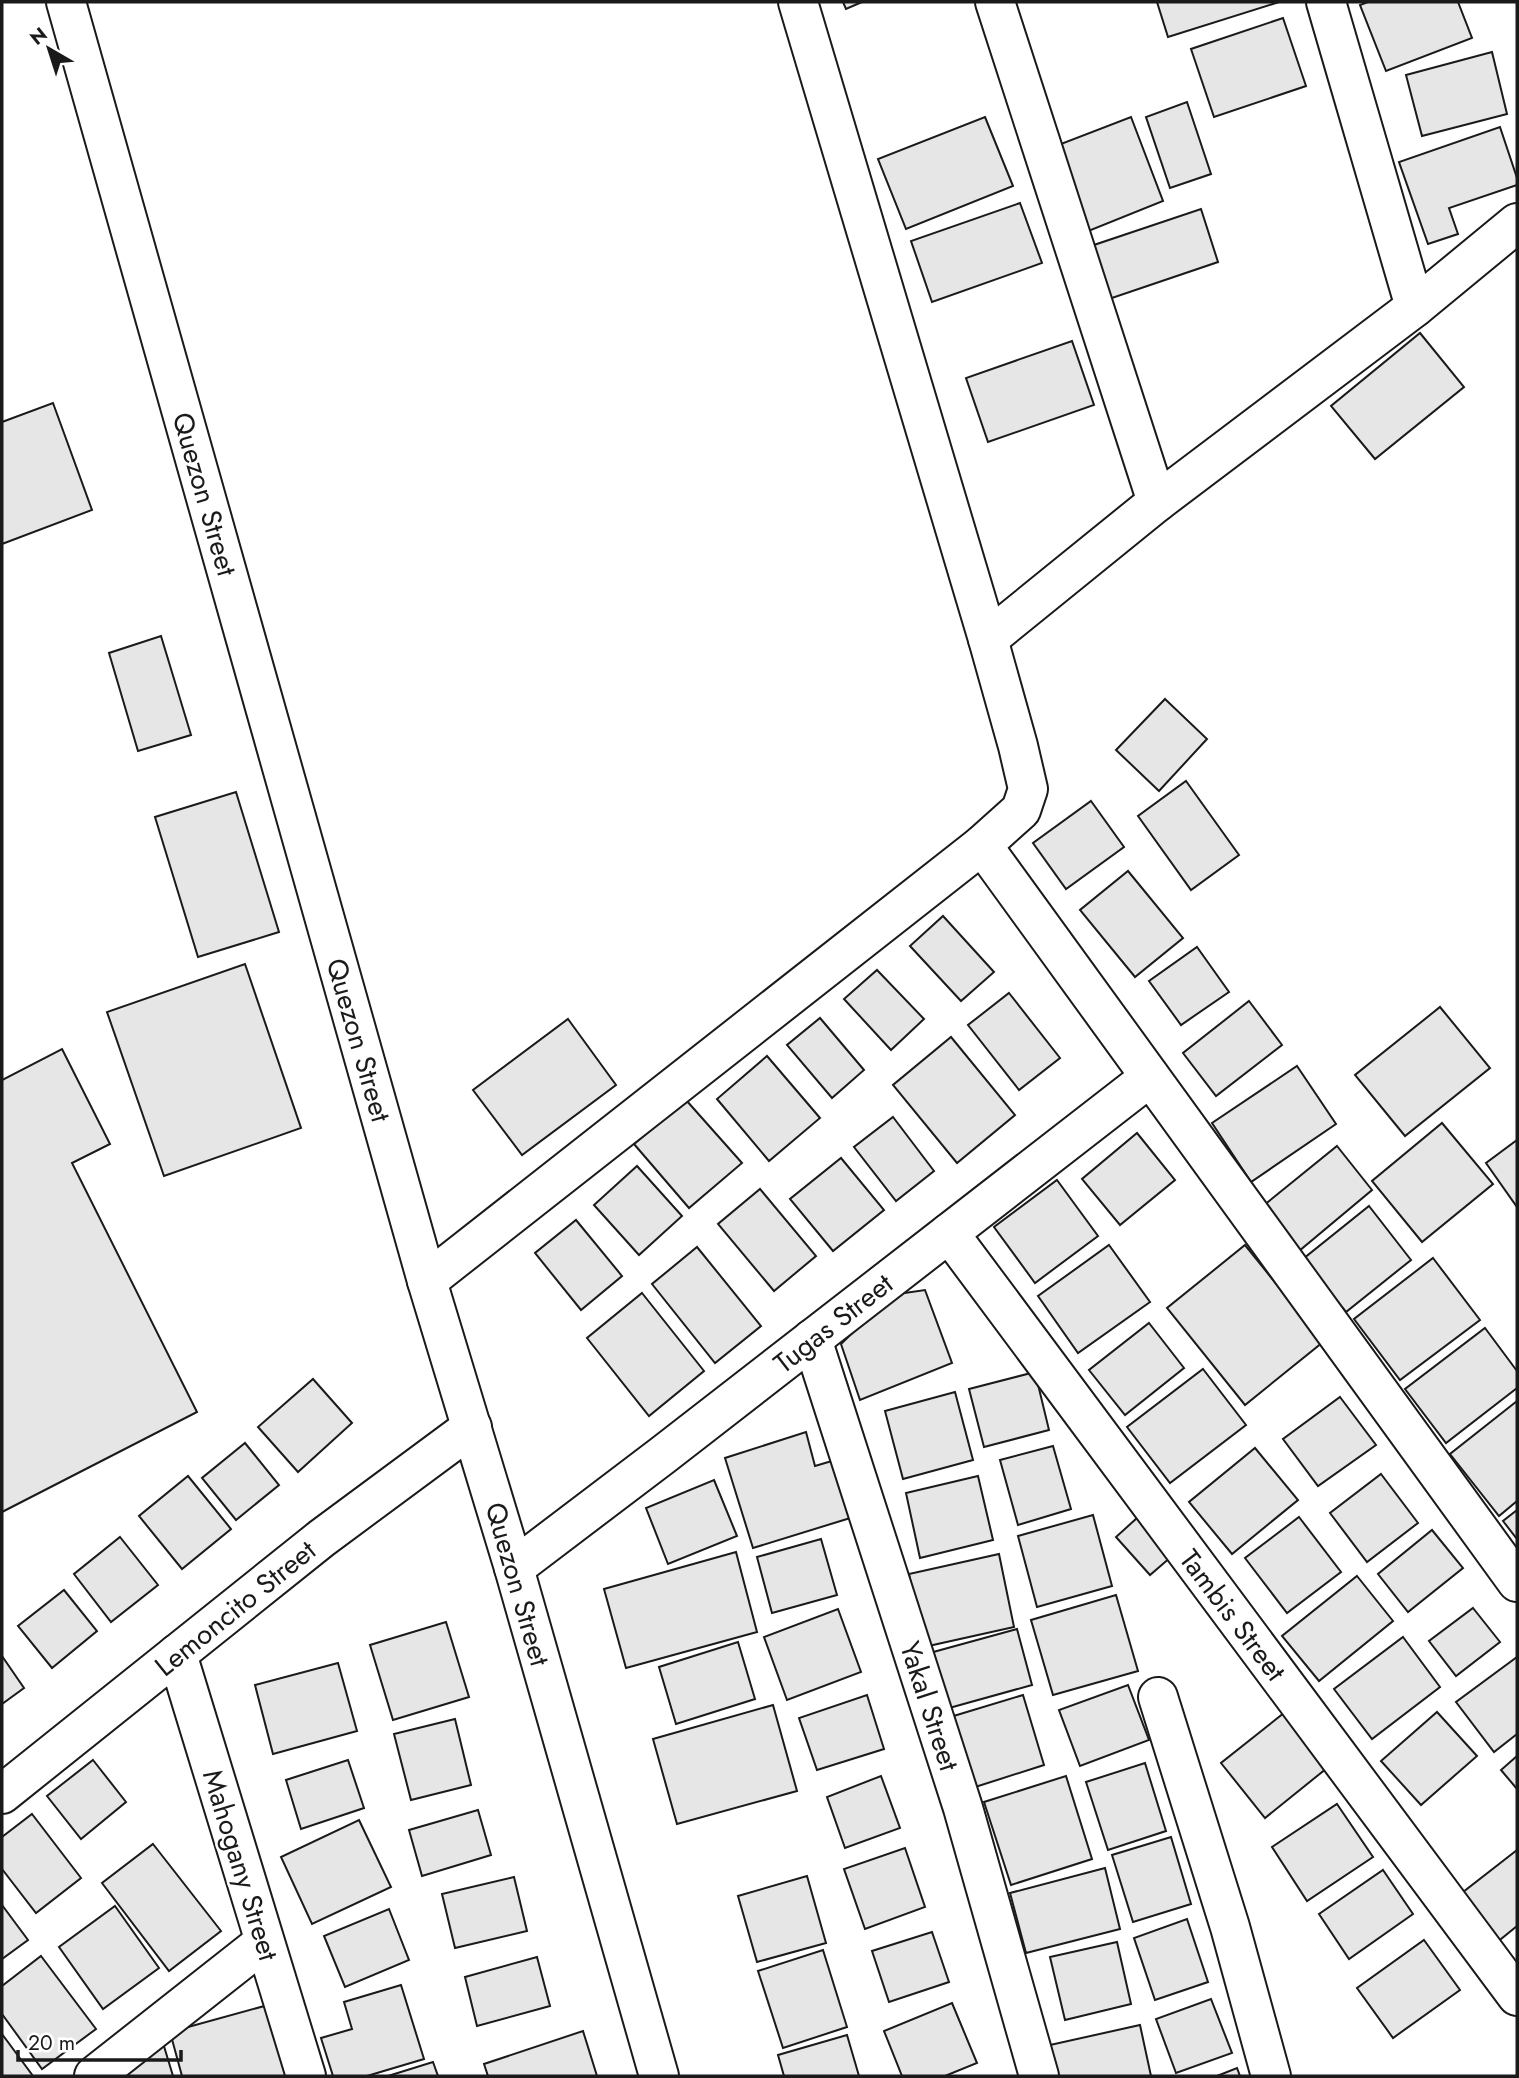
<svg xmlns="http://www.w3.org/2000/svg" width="1519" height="2078" font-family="Jost,sans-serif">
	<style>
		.building { fill: #e6e6e6; stroke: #1a1a1a; stroke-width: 2 }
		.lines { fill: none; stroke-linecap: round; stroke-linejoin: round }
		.minor-casing { stroke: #1a1a1a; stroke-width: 42 }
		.tertiary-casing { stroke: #1a1a1a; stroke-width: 42 }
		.minor { stroke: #fff; stroke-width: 38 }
		.tertiary { stroke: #fff; stroke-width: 38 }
		.labels { text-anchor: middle; stroke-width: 5; stroke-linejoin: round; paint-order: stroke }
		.street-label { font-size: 28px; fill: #1a1a1a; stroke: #fff }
	</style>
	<rect width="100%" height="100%" fill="#fff"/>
	<g class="building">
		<polygon points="843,2 862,2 846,9"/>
		<polygon points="1157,2 1279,2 1168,37"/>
		<polygon points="1368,2 1458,2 1472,38 1386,71 1360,5"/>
		<polygon points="1283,18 1306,86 1214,117 1191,49"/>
		<polygon points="1492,52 1507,114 1422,136 1406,75"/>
		<polygon points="1187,102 1211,174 1170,188 1146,117"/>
		<polygon points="985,117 1013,186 906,229 878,159"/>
		<polygon points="1131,117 1163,201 1086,232 1053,147"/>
		<polygon points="1500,127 1517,178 1517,185 1449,208 1458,234 1428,244 1399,162"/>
		<polygon points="1020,203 1042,263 932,302 911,241"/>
		<polygon points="1201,209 1218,262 1109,299 1091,246"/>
		<polygon points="1420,333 1464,387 1375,459 1331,406"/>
		<polygon points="1072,341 1094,405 988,442 966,378"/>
		<polygon points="53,403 92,510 2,544 2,422"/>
		<polygon points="161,636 191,735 138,751 109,653"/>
		<polygon points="1165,699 1207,739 1159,791 1116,750"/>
		<polygon points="1186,781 1239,855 1191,890 1138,816"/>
		<polygon points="236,792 279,932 198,957 155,817"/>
		<polygon points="1091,801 1124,847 1066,889 1033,843"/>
		<polygon points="1128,871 1183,938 1135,977 1080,910"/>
		<polygon points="943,916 994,972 961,1001 910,946"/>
		<polygon points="1197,947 1229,992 1181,1025 1149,981"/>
		<polygon points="245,964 301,1128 164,1176 107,1012"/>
		<polygon points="877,970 924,1019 891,1050 844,999"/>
		<polygon points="1009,993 1060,1058 1019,1090 968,1025"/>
		<polygon points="1249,1001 1282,1045 1216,1096 1183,1053"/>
		<polygon points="1440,1007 1490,1068 1405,1136 1355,1075"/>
		<polygon points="820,1018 864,1070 832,1098 787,1045"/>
		<polygon points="568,1019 616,1085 522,1155 473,1090"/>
		<polygon points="951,1037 1015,1115 957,1163 893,1085"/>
		<polygon points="62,1049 110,1144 72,1163 197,1412 2,1512 2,1080"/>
		<polygon points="767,1056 820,1118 769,1161 717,1099"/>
		<polygon points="1297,1066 1336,1124 1251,1182 1212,1123"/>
		<polygon points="686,1100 742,1163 689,1208 634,1144"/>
		<polygon points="893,1117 934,1171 896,1201 854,1147"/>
		<polygon points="1442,1123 1493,1184 1422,1242 1372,1181"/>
		<polygon points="1137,1133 1175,1180 1120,1225 1082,1179"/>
		<polygon points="1517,1140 1517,1207 1486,1163"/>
		<polygon points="1337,1146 1372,1190 1299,1251 1263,1206"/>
		<polygon points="841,1158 884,1210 833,1251 790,1199"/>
		<polygon points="637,1166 682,1216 639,1255 594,1205"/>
		<polygon points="1057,1180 1098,1236 1035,1283 994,1227"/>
		<polygon points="760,1189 816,1256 774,1291 718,1224"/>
		<polygon points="1369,1206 1411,1260 1346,1312 1303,1259"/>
		<polygon points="576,1220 622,1276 581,1310 535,1253"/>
		<polygon points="1109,1245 1150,1302 1078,1353 1038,1296"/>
		<polygon points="1245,1245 1323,1342 1245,1405 1167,1308"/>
		<polygon points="697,1247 761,1326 715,1363 652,1284"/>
		<polygon points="1433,1258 1480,1320 1400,1380 1354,1319"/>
		<polygon points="925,1290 952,1363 860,1400 841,1344 891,1295"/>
		<polygon points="642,1293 704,1371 649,1416 587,1338"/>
		<polygon points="1149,1323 1184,1368 1125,1415 1089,1370"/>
		<polygon points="1485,1328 1517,1371 1517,1388 1446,1443 1405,1389"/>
		<polygon points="1203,1369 1246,1425 1170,1483 1127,1427"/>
		<polygon points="1035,1372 1049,1430 984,1447 969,1389"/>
		<polygon points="313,1379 352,1423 298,1472 258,1427"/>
		<polygon points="955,1392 973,1460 903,1479 885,1411"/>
		<polygon points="1340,1397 1376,1445 1318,1486 1283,1439"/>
		<polygon points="1517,1401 1517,1501 1499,1516 1450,1454"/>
		<polygon points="806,1432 815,1466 842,1458 860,1515 753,1548 725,1458"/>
		<polygon points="245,1443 279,1485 236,1520 202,1478"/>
		<polygon points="1053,1446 1071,1509 1018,1525 1000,1460"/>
		<polygon points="1255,1448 1298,1500 1232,1554 1189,1502"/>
		<polygon points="1381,1474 1418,1523 1367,1562 1330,1513"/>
		<polygon points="188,1476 231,1529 182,1569 139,1516"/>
		<polygon points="978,1476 993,1540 920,1558 906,1493"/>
		<polygon points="714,1480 737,1536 668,1564 646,1508"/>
		<polygon points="1517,1510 1517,1539 1503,1521"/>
		<polygon points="1093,1515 1112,1586 1037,1607 1018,1536"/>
		<polygon points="1299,1517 1341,1572 1287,1613 1245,1558"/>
		<polygon points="1137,1518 1171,1557 1150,1575 1116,1537"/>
		<polygon points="1432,1530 1463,1568 1408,1612 1378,1574"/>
		<polygon points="120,1537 158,1585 111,1622 74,1574"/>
		<polygon points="821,1539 837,1595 772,1613 757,1557"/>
		<polygon points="736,1552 757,1632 626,1668 604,1589"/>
		<polygon points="999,1554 1014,1627 924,1647 909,1574"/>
		<polygon points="1357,1576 1393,1621 1319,1681 1282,1636"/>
		<polygon points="64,1590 97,1631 52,1668 18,1626"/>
		<polygon points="1116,1595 1138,1671 1053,1695 1031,1620"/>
		<polygon points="1473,1608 1500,1642 1456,1676 1429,1641"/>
		<polygon points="838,1609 861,1672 787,1700 764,1637"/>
		<polygon points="446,1622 469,1697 393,1720 370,1645"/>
		<polygon points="1017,1629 1032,1685 942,1710 926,1654"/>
		<polygon points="1403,1637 1440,1687 1372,1739 1334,1689"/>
		<polygon points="738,1642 755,1699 676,1724 659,1667"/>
		<polygon points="2,1656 24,1688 2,1704"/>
		<polygon points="1517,1657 1517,1734 1494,1752 1456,1702"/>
		<polygon points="338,1663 357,1731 273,1754 255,1685"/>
		<polygon points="1128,1685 1149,1740 1080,1766 1059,1710"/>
		<polygon points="867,1695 884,1749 817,1770 799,1718"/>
		<polygon points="1023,1695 1044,1765 969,1789 947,1718"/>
		<polygon points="773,1705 797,1791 677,1824 653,1739"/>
		<polygon points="1289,1709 1332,1764 1265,1818 1221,1763"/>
		<polygon points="1437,1712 1477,1756 1421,1805 1381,1761"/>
		<polygon points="455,1719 471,1785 411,1800 394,1734"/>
		<polygon points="1517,1756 1517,1789 1501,1770"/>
		<polygon points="93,1760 126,1802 81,1839 47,1796"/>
		<polygon points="348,1760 364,1808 301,1829 286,1780"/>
		<polygon points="1145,1763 1166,1831 1108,1850 1086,1782"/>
		<polygon points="881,1776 900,1828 845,1848 827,1797"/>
		<polygon points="1066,1776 1092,1859 1011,1885 984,1802"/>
		<polygon points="1337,1804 1373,1857 1307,1901 1272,1847"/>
		<polygon points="478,1810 491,1855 422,1876 409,1830"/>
		<polygon points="32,1814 81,1878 36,1913 2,1869 2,1837"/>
		<polygon points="359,1820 391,1887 312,1924 281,1857"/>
		<polygon points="1171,1837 1191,1904 1133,1922 1112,1855"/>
		<polygon points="153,1844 221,1931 169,1971 102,1883"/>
		<polygon points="905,1848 925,1907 865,1929 844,1869"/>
		<polygon points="1517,1850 1517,1926 1496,1943 1458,1896"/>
		<polygon points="1105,1868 1120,1929 1026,1953 1010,1893"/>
		<polygon points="1383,1870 1413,1914 1349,1959 1319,1914"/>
		<polygon points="807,1876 826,1943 757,1962 738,1896"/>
		<polygon points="514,1877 527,1931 455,1948 442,1894"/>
		<polygon points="2,1905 28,1940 2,1959"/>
		<polygon points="115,1906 159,1968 103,2009 59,1947"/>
		<polygon points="389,1909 409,1960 345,1987 324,1936"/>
		<polygon points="1187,1919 1208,1982 1155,2000 1134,1938"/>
		<polygon points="932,1932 949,1982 889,2002 872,1951"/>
		<polygon points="1424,1940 1460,1990 1393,2038 1357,1988"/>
		<polygon points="1117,1942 1131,2004 1065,2020 1050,1957"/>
		<polygon points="823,1950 847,2027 783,2048 758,1971"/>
		<polygon points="41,1956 96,2029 42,2069 2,2014 2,1986"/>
		<polygon points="537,1957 550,2006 477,2026 465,1977"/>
		<polygon points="401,1985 424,2059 367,2076 333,2076 321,2038 352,2029 344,2002"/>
		<polygon points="1211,1999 1232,2053 1176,2073 1156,2019"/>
		<polygon points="952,2003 977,2063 945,2076 902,2076 884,2031"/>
		<polygon points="268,2005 288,2076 182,2076 170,2032"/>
		<polygon points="1140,2025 1151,2076 1057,2076 1050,2045"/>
		<polygon points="583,2031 597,2076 488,2076 484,2064"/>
		<polygon points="2,2034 33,2076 2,2076"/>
		<polygon points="847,2035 859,2076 784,2076 778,2055"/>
		<polygon points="163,2043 173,2076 122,2076"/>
		<polygon points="433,2062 438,2076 388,2076"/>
		<polygon points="1237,2068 1240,2076 1217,2076"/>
	</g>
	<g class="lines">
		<g class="minor-casing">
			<g id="minor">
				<polyline points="995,2 1157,502"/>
				<polyline points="1326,2 1415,307"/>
				<polyline points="988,639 1157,502 1415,307 1517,223"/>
				<polyline points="982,845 1517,1582"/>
				<polyline points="949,1233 1517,1996"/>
				<polyline points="427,1281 982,845 1021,810 1028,789 1018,746 988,639 798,2"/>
				<polyline points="812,1339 963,1808 1039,2076"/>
				<polyline points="514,1568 663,1455 1150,1077"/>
				<polyline points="177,1654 306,2076"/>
				<polyline points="1158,1697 1230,1927 1271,2076"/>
				<polyline points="2,1794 322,1538 472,1427"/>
				<polyline points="94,2076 264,1942"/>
			</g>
		</g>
		<g class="tertiary-casing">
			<polyline id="tertiary" points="66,2 427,1281 514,1568 659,2076"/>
		</g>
		<use href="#minor" class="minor"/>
		<use href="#tertiary" class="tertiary"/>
	</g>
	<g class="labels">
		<g class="street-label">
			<text transform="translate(205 494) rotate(74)" y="10">Quezon Street</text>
			<text transform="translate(359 1040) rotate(74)" y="10">Quezon Street</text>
			<text transform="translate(833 1323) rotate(-38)" y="10">Tugas Street</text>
			<text transform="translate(518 1584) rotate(74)" y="10">Quezon Street</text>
			<text transform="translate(235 1608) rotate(-39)" y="10">Lemoncito Street</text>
			<text transform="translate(1233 1615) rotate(53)" y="10">Tambis Street</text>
			<text transform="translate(930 1706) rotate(72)" y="10">Yakal Street</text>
			<text transform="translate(241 1865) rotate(73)" y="10">Mahogany Street</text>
		</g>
	</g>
	<rect width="1519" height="2078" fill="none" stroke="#1a1a1a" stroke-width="7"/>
	<g transform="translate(49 49) rotate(321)" stroke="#ffffff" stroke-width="5" paint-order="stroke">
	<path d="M0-5L12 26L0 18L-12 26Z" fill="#1a1a1a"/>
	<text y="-10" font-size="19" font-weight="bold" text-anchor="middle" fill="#1a1a1a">N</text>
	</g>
	<path d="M18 2050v10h163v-10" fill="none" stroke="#1a1a1a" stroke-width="3.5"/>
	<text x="28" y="2050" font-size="21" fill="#1a1a1a" stroke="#ffffff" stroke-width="5" paint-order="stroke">20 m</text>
</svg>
